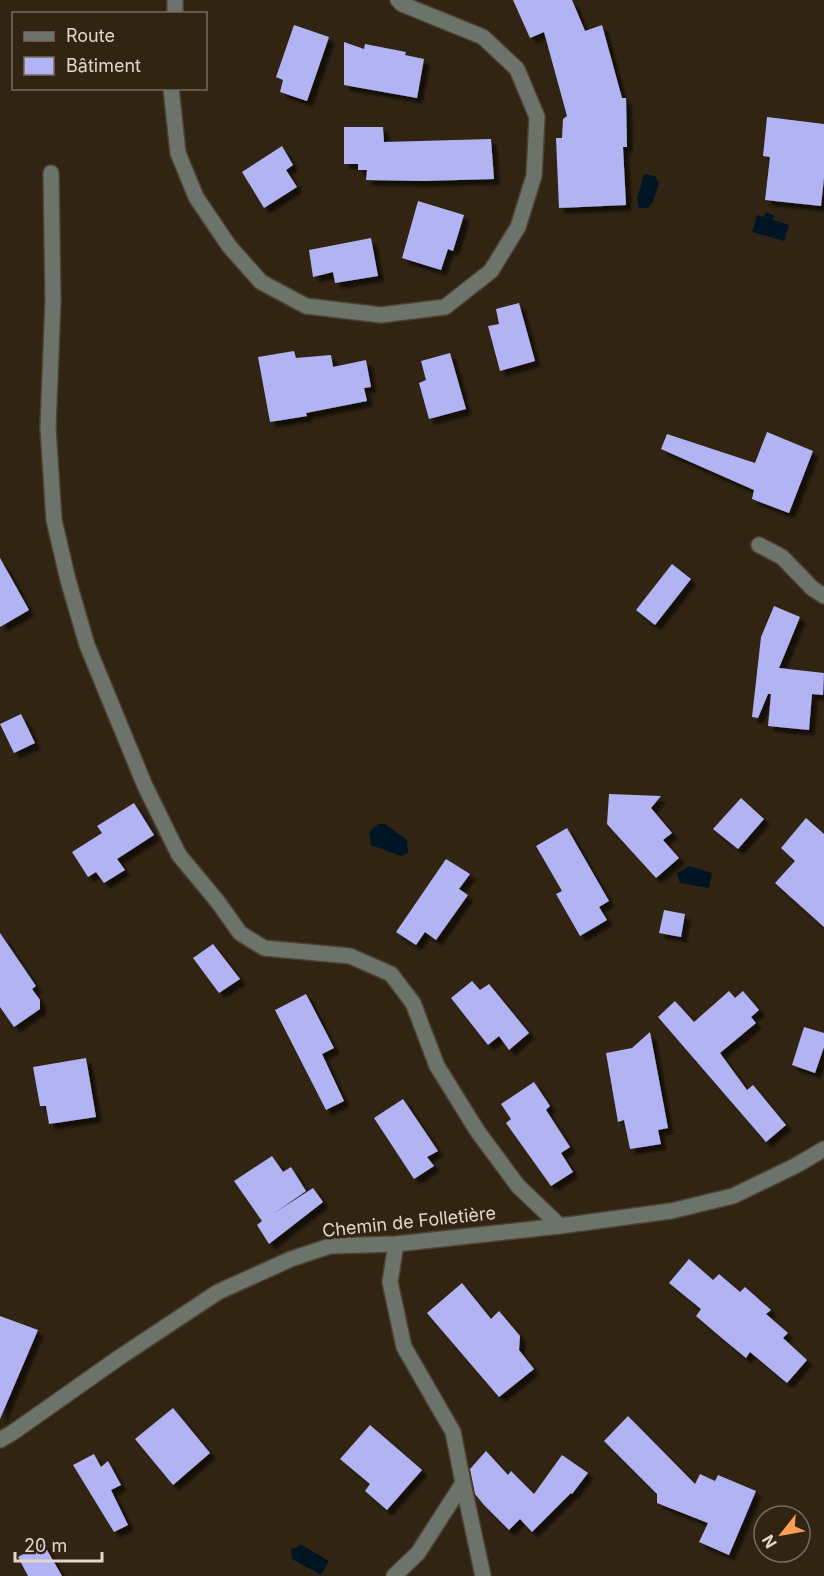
<svg xmlns="http://www.w3.org/2000/svg" width="824" height="1576" font-family="Inter,sans-serif">
	<style>
		.water { fill: #001523 }
		.building { fill: #b1b3f2; filter: url(#shadow) }
		.lines { fill: none; stroke-linecap: round; stroke-linejoin: round }
		.minor-casing { stroke: #4d4130; stroke-width: 18 }
		.minor { stroke: #6b736a; stroke-width: 15 }
		.labels { text-anchor: middle; stroke-width: 6; stroke-linejoin: round; paint-order: stroke }
		.street-label { font-size: 18px; fill: #e0d7cb; stroke: #312412 }
	</style>
	<defs>
		<filter id="shadow"><feDropShadow dx="5.5" dy="5.5" stdDeviation="1.5" flood-color="#0009"/></filter>
	</defs>
	<rect width="100%" height="100%" fill="#312412"/>
	<g class="water">
		<polygon points="644,174 655,176 659,184 653,202 648,208 639,208 637,199"/>
		<polygon points="766,212 774,215 773,220 789,225 784,241 752,232 757,215 764,217"/>
		<polygon points="378,824 385,824 407,840 408,853 401,856 371,845 369,832"/>
		<polygon points="689,866 712,873 709,888 680,883 677,873"/>
		<polygon points="300,1544 329,1561 321,1575 292,1559 291,1549 298,1547"/>
	</g>
	<g class="building">
		<polygon points="513,0 572,0 585,31 602,25 622,98 626,98 627,147 623,147 626,205 559,208 556,138 562,138 563,119 567,116 544,32 530,38"/>
		<polygon points="294,25 329,37 307,101 280,92 283,80 276,77"/>
		<polygon points="344,42 364,49 365,44 406,52 405,55 424,59 417,98 344,85"/>
		<polygon points="767,117 824,124 824,178 821,206 765,200 770,157 763,156"/>
		<polygon points="344,127 383,127 384,142 491,139 494,179 424,181 366,180 367,170 358,170 358,164 344,164"/>
		<polygon points="282,146 293,165 286,170 297,187 264,208 242,172"/>
		<polygon points="418,201 464,215 453,251 448,249 441,270 402,258"/>
		<polygon points="371,238 378,276 335,283 333,272 313,277 309,250"/>
		<polygon points="519,303 535,361 500,371 488,326 499,324 496,309"/>
		<polygon points="294,351 296,358 331,355 333,367 366,360 371,387 364,388 367,401 306,413 307,416 270,422 258,357"/>
		<polygon points="450,353 466,409 429,419 419,383 426,380 421,361"/>
		<polygon points="767,432 813,451 789,513 752,499 754,490 661,449 667,434 755,463"/>
		<polygon points="0,558 29,610 0,627"/>
		<polygon points="672,564 691,579 655,625 636,610"/>
		<polygon points="774,606 800,617 779,668 824,673 823,695 812,694 809,730 768,726 771,694 768,694 758,718 752,717 761,637"/>
		<polygon points="21,714 35,743 14,753 0,724"/>
		<polygon points="609,794 661,796 651,808 672,833 663,840 679,858 656,878 607,824"/>
		<polygon points="741,798 764,819 738,849 713,829"/>
		<polygon points="134,803 154,835 117,859 125,870 104,883 96,872 88,877 72,852 102,833 97,826"/>
		<polygon points="806,818 824,834 824,927 775,883 795,861 781,848"/>
		<polygon points="567,828 609,901 599,907 607,920 580,936 556,894 562,891 536,846"/>
		<polygon points="446,859 470,874 459,889 468,895 436,940 425,932 416,945 396,932"/>
		<polygon points="664,910 685,914 681,937 659,933"/>
		<polygon points="0,933 36,986 32,989 40,1000 40,1009 14,1027 0,1007"/>
		<polygon points="213,944 240,979 219,993 193,958"/>
		<polygon points="472,981 480,990 489,984 529,1033 509,1050 499,1036 488,1045 451,998"/>
		<polygon points="729,991 735,998 743,991 759,1010 751,1017 756,1023 720,1053 747,1090 753,1085 786,1125 766,1142 658,1017 675,1001 694,1022"/>
		<polygon points="306,994 334,1048 322,1054 344,1101 326,1110 275,1010"/>
		<polygon points="804,1027 824,1033 824,1047 815,1073 792,1065"/>
		<polygon points="650,1032 668,1128 658,1130 661,1144 630,1149 624,1120 618,1122 606,1053 632,1048"/>
		<polygon points="86,1058 96,1117 49,1124 46,1106 40,1106 33,1067"/>
		<polygon points="534,1082 550,1106 546,1110 570,1147 561,1153 573,1172 551,1186 506,1123 511,1119 501,1104"/>
		<polygon points="403,1099 438,1151 427,1157 434,1166 414,1179 374,1118"/>
		<polygon points="272,1156 283,1172 291,1167 306,1191 273,1214 313,1188 323,1202 269,1244 257,1225 262,1221 234,1181"/>
		<polygon points="689,1259 713,1280 719,1274 740,1292 745,1287 771,1310 766,1314 788,1333 783,1338 807,1360 787,1383 750,1352 746,1358 723,1339 696,1316 701,1309 669,1283"/>
		<polygon points="462,1283 491,1319 499,1311 520,1336 519,1350 534,1369 499,1397 427,1313"/>
		<polygon points="0,1316 38,1330 0,1419"/>
		<polygon points="173,1408 210,1453 173,1485 135,1439"/>
		<polygon points="628,1416 695,1484 700,1474 715,1481 718,1475 756,1491 729,1555 699,1542 708,1523 657,1503 657,1494 604,1441"/>
		<polygon points="370,1425 422,1470 387,1510 365,1491 370,1484 340,1459"/>
		<polygon points="486,1451 508,1475 511,1471 534,1494 562,1455 588,1473 572,1494 571,1493 532,1532 520,1519 509,1530 484,1505 475,1494 470,1469"/>
		<polygon points="94,1454 101,1467 108,1461 121,1485 111,1490 128,1525 114,1532 73,1465"/>
		<polygon points="43,1543 62,1576 28,1576 18,1557"/>
	</g>
	<g class="lines">
		<g class="minor-casing">
			<g id="minor">
				<polyline points="175,14 175,0"/>
				<polyline points="171,88 178,153 196,197 229,246 261,282 306,306 381,315 445,307 491,271 518,227 534,176 537,117 517,69 483,37 402,4 398,0"/>
				<polyline points="51,173 53,300 48,428 54,520 68,580 87,645 145,786 179,855 218,902 240,933 264,948 350,956 391,974 413,1003 437,1066 478,1132 518,1186 560,1226"/>
				<polyline points="759,545 782,557 812,588 824,596"/>
				<polyline points="0,1440 12,1433 120,1357 218,1292 291,1259 330,1246 396,1244 560,1226 671,1211 733,1196 795,1166 824,1149"/>
				<polyline points="463,1483 483,1576"/>
				<polyline points="394,1576 418,1553 463,1483 453,1432 404,1347 390,1282 396,1244"/>
			</g>
		</g>
		<use href="#minor" class="minor"/>
	</g>
	<g class="labels">
		<g class="street-label">
			<text transform="translate(409 1222) rotate(-6)" y="6">Chemin de Folletière</text>
		</g>
	</g>
	<rect x="12" y="12" width="195" height="78" fill="#312412" stroke="#776c5c" stroke-width="1.5"/>
	<rect x="24" y="32" width="30" height="9" fill="#6b736a" stroke="#776c5c" stroke-width="1.5"/>
	<text x="66" y="42" font-size="18" fill="#e0d7cb">Route</text>
	<rect x="24" y="57" width="30" height="18" fill="#b1b3f2" stroke="#776c5c" stroke-width="1.5"/>
	<text x="66" y="72" font-size="18" fill="#e0d7cb">Bâtiment</text>
	<g transform="translate(782 1534) rotate(239)"><circle r="28" fill="#312412" stroke="#776c5c" stroke-width="1.5"/>
	<path d="M0-4.5L10 22L0 15L-10 22Z" fill="#fc9d53"/>
	<text y="-9" font-size="16" font-weight="bold" text-anchor="middle" fill="#e0d7cb">N</text>
	</g>
	<path d="M15 1552v9h87v-9" fill="none" stroke="#e0d7cb" stroke-width="3"/>
	<text x="24" y="1552" font-size="18" fill="#e0d7cb" stroke="#312412" stroke-width="4.5" paint-order="stroke">20 m</text>
</svg>
